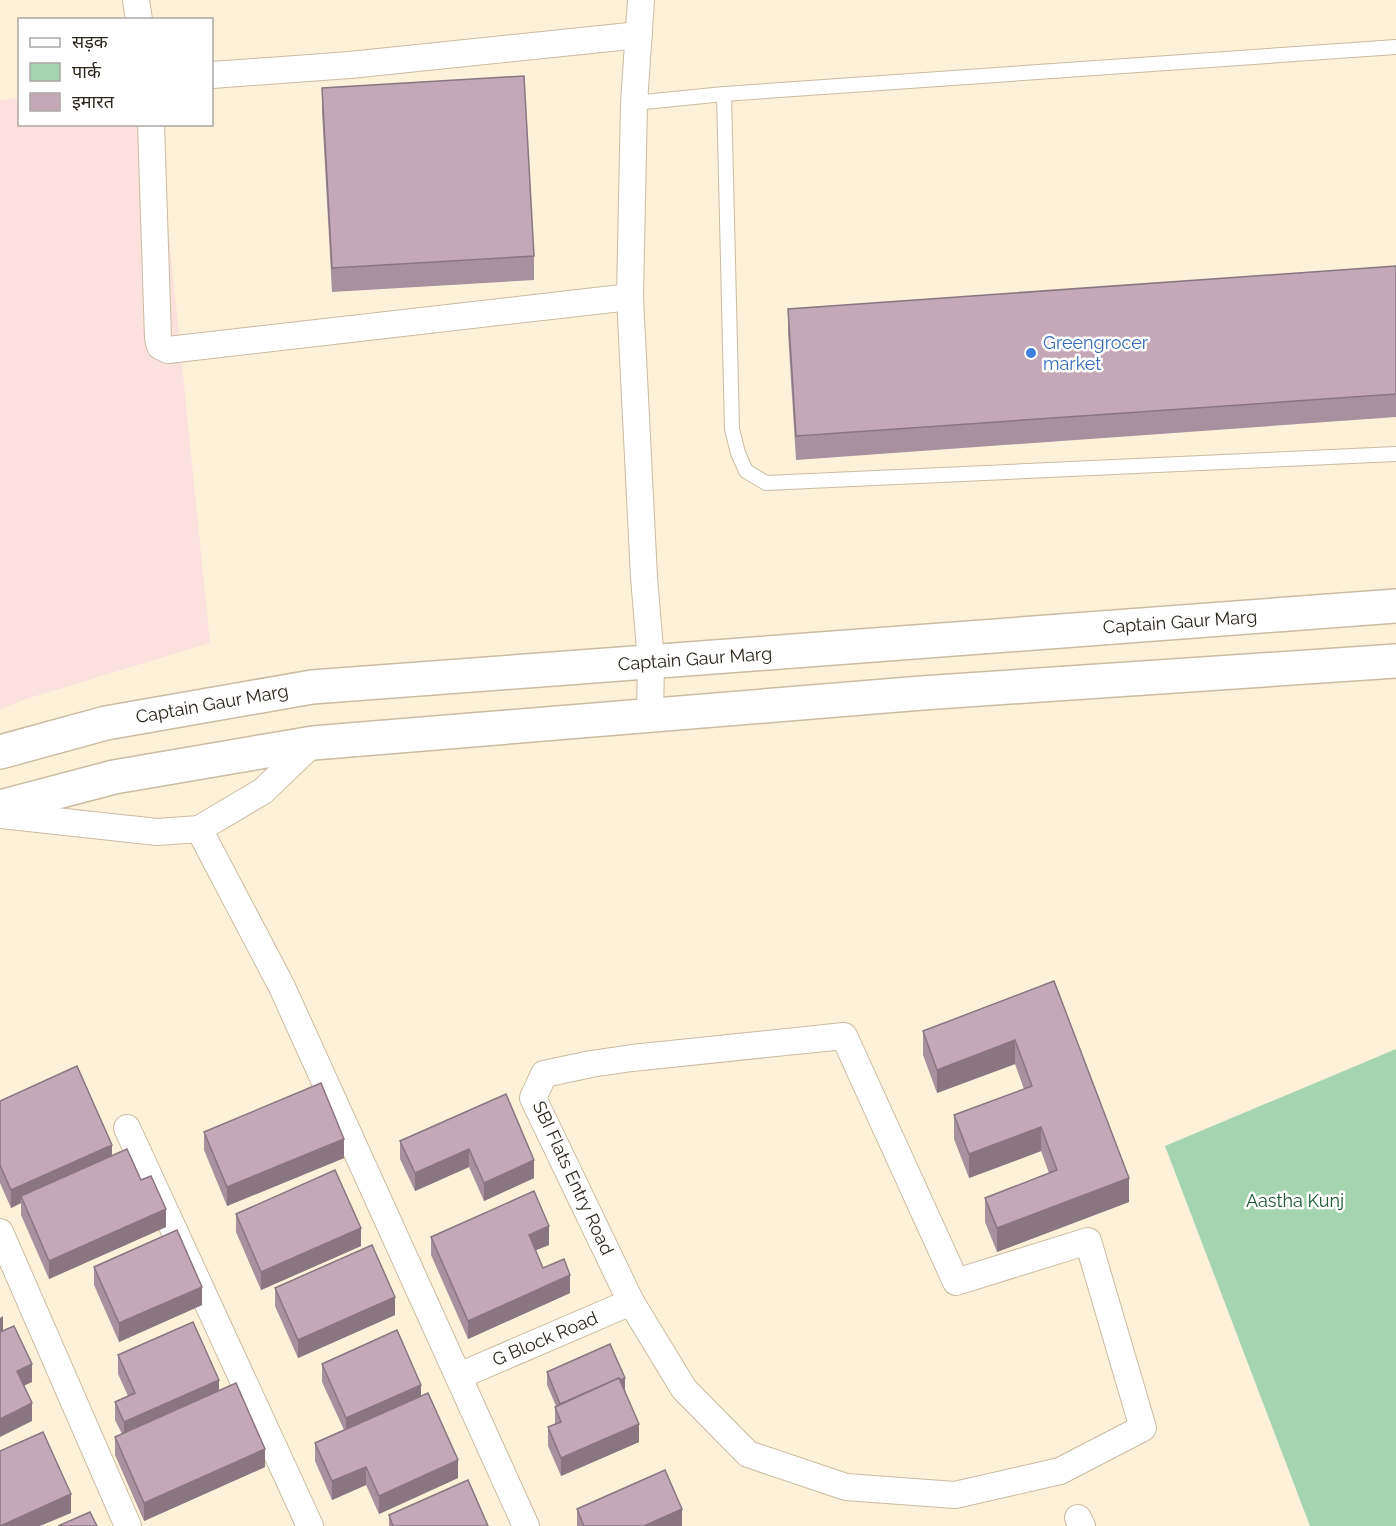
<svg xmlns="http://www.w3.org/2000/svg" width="1396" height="1526" font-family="Raleway,'Noto Sans Devanagari',sans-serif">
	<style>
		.industrial { fill: #fce1de }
		.green { fill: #a4d5b0 }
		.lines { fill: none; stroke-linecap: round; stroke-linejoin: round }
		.service-casing { stroke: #cbbba0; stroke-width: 16 }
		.minor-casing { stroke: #cbbba0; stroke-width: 28 }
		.secondary-casing { stroke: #cbbba0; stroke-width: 36 }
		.service { stroke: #fff; stroke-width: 14 }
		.minor { stroke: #fff; stroke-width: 26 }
		.secondary { stroke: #fff; stroke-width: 33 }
		.wall { fill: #a9909e }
		.shaded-wall { fill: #8a7681 }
		.building { fill: #c5a8b8; stroke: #8a7681; stroke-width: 1.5 }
		.shop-dot { fill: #3f7fe0; stroke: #fff; stroke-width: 2 }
		.labels { text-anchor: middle; stroke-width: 5; stroke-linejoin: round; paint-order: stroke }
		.shop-label { font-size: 18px; fill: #366cbe; stroke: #fff; text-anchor: start }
		.street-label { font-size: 18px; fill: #2c261b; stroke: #fff }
		.park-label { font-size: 18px; fill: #18562f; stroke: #fff }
	</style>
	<rect width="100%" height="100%" fill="#fef1da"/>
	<polygon class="industrial" points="19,98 20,124 158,125 210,643 26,699 0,709 0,100"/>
	<polygon class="green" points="1396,1049 1396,1526 1310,1526 1165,1146"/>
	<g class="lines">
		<g class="service-casing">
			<g id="service">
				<polyline points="724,94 732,429 738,453 746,471 766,483 1396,454"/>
				<polyline points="634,103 724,94 1396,47"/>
			</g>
		</g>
		<g class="minor-casing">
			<g id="minor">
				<polyline points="136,0 139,20"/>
				<polyline points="641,0 634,103 630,297 644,577 651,662 650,716"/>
				<polyline points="212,75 350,65 639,35"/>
				<polyline points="151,124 158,338 160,346 168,350 630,297"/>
				<polyline points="0,815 157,832 199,829 263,791 313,743"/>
				<polyline points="199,829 282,987 526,1526"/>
				<polygon points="844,1036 956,1282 1088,1241 1143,1428 1060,1471 955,1495 846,1487 748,1454 684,1389 631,1302 533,1098 544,1074 591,1064 632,1058"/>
				<polyline points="127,1128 310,1526"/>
				<polyline points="0,1232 128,1526"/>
				<polyline points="459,1376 631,1302"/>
				<polyline points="1078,1518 1082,1526"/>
			</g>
		</g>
		<g class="secondary-casing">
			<g id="secondary">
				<polyline points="0,752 106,723 312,687 1396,606"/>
				<polyline points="0,807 114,777 313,743 922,693 1396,661"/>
			</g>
		</g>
		<use href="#service" class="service"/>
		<use href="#minor" class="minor"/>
		<use href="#secondary" class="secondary"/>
	</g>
	<g class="wall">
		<polygon points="322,88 534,256 534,280 332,292 322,112"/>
		<polygon points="1396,266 1396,417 796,460 788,333 788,309"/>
		<polygon points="1054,981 1129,1202 997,1252 985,1222 985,1198 1049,1173 1041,1151 969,1178 954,1139 954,1115 1024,1089 1015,1064 937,1093 923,1055 923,1031"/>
		<polygon points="506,1094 534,1178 484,1201 469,1167 415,1191 400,1159 400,1141"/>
		<polygon points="0,1101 112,1156 141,1180 166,1227 49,1279 21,1215 21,1203 11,1208 0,1183"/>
		<polygon points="204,1132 344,1158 227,1206 204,1150"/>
		<polygon points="236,1214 361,1246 261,1290 236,1232"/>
		<polygon points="431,1237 549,1245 536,1250 543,1268 570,1293 468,1339 431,1255"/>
		<polygon points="94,1267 202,1305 119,1342 94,1285"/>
		<polygon points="275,1288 395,1315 298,1358 275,1306"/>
		<polygon points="118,1355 219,1391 265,1467 144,1521 115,1455 115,1437 122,1434 115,1420 115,1402 128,1396 118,1374"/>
		<polygon points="322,1364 421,1396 458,1478 379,1514 366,1485 332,1500 315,1461 315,1443 344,1430 322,1382"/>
		<polygon points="547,1372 625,1390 639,1442 561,1476 548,1446 548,1427 555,1424 555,1407 556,1406 547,1385"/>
		<polygon points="577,1509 682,1526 577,1526"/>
		<polygon points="389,1515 488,1526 389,1526"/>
	</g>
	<g class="shaded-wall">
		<polygon points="1015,1040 1015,1064 937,1093 937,1070"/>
		<polygon points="1041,1127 1041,1151 969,1178 969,1154"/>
		<polygon points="344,1139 344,1158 227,1206 227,1187"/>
		<polygon points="112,1145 112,1163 21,1196 21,1203 11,1208 11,1190"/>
		<polygon points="469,1149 469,1167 415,1191 415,1173"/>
		<polygon points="534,1160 534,1178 484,1201 484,1183"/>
		<polygon points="1129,1178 1129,1202 997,1252 997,1228"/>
		<polygon points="166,1209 166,1227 49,1279 49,1261"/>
		<polygon points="549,1226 549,1245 529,1253 529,1235"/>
		<polygon points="361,1228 361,1246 261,1290 261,1272"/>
		<polygon points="570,1275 570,1293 468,1339 468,1321"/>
		<polygon points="202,1287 202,1305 119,1342 119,1323"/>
		<polygon points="395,1297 395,1315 298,1358 298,1340"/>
		<polygon points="3,1316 3,1335 0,1336 0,1318"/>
		<polygon points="32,1364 32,1382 17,1389 17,1371"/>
		<polygon points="625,1378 625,1390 561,1419 561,1406"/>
		<polygon points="219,1380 219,1398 124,1441 124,1422"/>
		<polygon points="421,1385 421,1403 346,1436 346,1418"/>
		<polygon points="32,1403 32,1421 0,1437 0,1419"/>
		<polygon points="639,1424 639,1442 561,1476 561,1458"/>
		<polygon points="265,1449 265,1467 144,1521 144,1503"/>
		<polygon points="458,1460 458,1478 379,1514 379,1496"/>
		<polygon points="366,1467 366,1485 332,1500 332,1481"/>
		<polygon points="71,1494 71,1513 40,1526 0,1526"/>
		<polygon points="682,1509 682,1526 644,1526"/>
	</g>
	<g class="building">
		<polygon points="524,76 534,256 332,268 322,88"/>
		<polygon points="1396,266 1396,394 796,436 788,309"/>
		<polygon points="1054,981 1129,1178 997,1228 985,1198 1057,1170 1041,1127 969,1154 954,1115 1032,1086 1015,1040 937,1070 923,1031"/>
		<polygon points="77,1066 112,1145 11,1190 0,1165 0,1101"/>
		<polygon points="321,1083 344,1139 227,1187 204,1132"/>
		<polygon points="506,1094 534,1160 484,1183 469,1149 415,1173 400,1141"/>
		<polygon points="127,1149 141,1180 151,1176 166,1209 49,1261 21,1196"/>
		<polygon points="335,1170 361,1228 261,1272 236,1214"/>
		<polygon points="534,1191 549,1226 529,1235 543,1268 564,1259 570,1275 468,1321 431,1237"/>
		<polygon points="177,1230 202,1287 119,1323 94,1267"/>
		<polygon points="372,1245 395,1297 298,1340 275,1288"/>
		<polygon points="193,1322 219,1380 124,1422 115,1402 135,1393 118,1355"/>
		<polygon points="14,1326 32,1364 17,1371 32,1403 0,1419 0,1332"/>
		<polygon points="397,1330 421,1385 346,1418 322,1364"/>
		<polygon points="610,1344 625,1378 620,1380 619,1378 560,1404 547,1372"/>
		<polygon points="619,1378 639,1424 561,1458 548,1427 561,1422 555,1407"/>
		<polygon points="236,1383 265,1449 144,1503 115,1437"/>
		<polygon points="428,1393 458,1460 379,1496 366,1467 332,1481 315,1443"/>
		<polygon points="43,1432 71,1494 0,1526 0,1451"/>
		<polygon points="665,1470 682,1509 644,1526 584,1526 577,1509"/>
		<polygon points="468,1480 488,1526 393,1526 389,1515"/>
		<polygon points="90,1512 97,1526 58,1526"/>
	</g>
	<circle class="shop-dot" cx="1031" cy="353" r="6"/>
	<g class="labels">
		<g class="shop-label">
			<text x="1043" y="349">Greengrocer<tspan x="1043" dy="21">market</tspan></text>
		</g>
		<g class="street-label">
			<text transform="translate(1180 622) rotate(-4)" y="6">Captain Gaur Marg</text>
			<text transform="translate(695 659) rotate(-4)" y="6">Captain Gaur Marg</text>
			<text transform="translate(212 704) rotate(-10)" y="6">Captain Gaur Marg</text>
			<text transform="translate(573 1178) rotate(65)" y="6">SBI Flats Entry Road</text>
			<text transform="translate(545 1339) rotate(-23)" y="6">G Block Road</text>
		</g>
		<g class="park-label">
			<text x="1295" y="1207">Aastha Kunj</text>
		</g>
	</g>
	<rect x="18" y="18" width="195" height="108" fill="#ffffff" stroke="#aba8a4" stroke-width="1.5"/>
	<rect x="30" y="38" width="30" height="9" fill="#ffffff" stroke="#aba8a4" stroke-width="1.5"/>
	<text x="72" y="48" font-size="18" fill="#2c261b">सड़क</text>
	<rect x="30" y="63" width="30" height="18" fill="#a4d5b0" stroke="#aba8a4" stroke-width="1.5"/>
	<text x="72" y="78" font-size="18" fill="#2c261b">पार्क</text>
	<rect x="30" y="93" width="30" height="18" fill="#c5a8b8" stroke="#aba8a4" stroke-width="1.5"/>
	<text x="72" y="108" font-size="18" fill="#2c261b">इमारत</text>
</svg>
